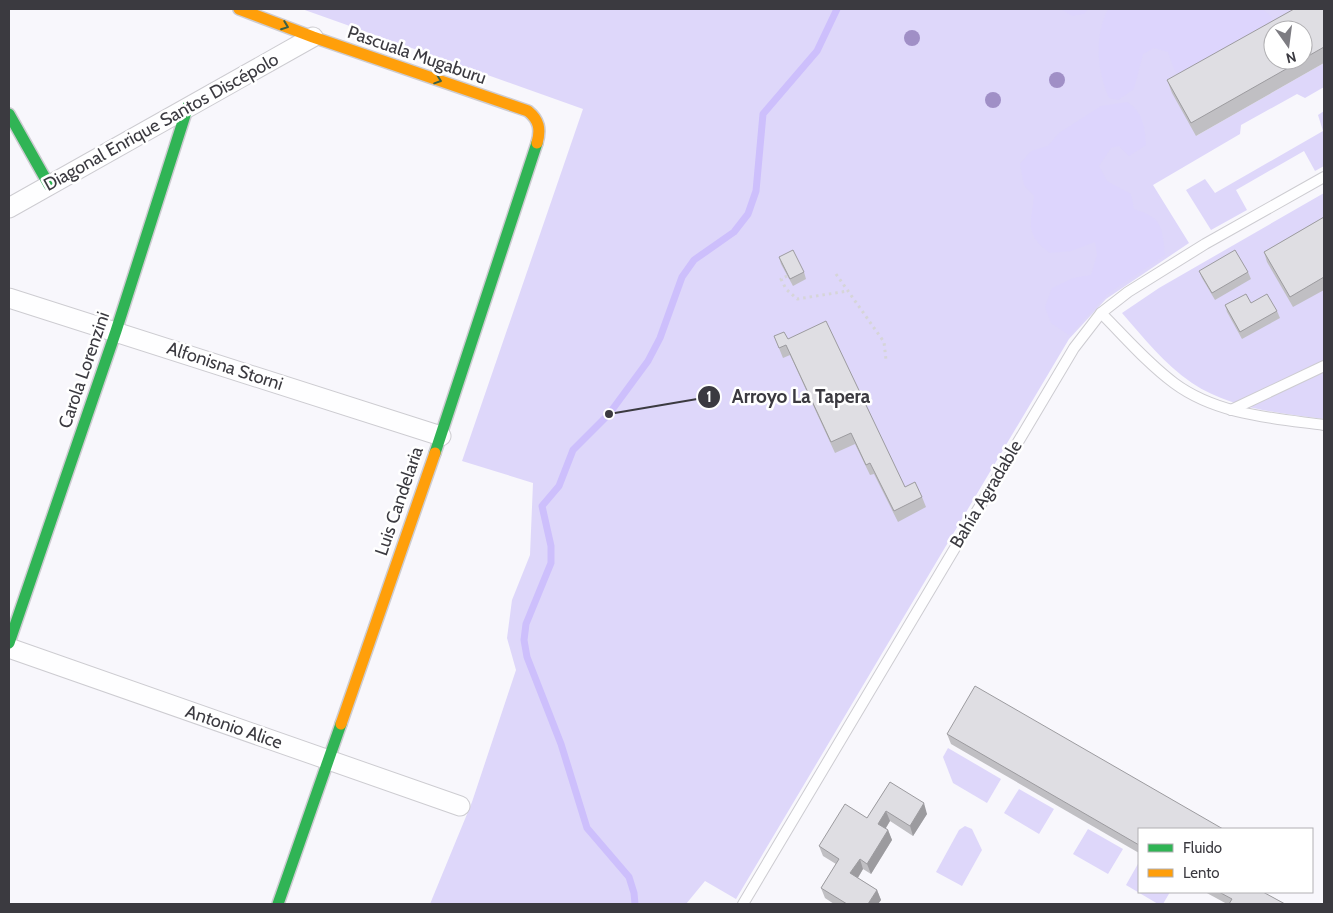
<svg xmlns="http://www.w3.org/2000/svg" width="1333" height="913" font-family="Cabin,sans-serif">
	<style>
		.green { fill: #ded7fa }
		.forest { fill: #ddd5fd }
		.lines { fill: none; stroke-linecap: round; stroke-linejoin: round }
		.stream { stroke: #cdbffc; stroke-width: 7 }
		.lane-casing { stroke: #cdccd1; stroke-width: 12 }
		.street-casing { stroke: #cdccd1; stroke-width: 21 }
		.fast-casing { stroke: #cdccd1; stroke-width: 14 }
		.slow-casing { stroke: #cdccd1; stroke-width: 14 }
		.path { stroke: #d6d5d8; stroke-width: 3; stroke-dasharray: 2.5 4; stroke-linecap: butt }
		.lane { stroke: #fefeff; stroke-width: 10 }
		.street { stroke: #fefeff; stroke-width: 19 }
		.fast { stroke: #30b455; stroke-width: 11 }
		.slow { stroke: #ff9f0a; stroke-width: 11 }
		.tree { fill: #a08fc6 }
		.wall { fill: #c0bfc3; fill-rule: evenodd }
		.shaded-wall { fill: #9c9b9f }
		.building { fill: #dfdee3; stroke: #9c9b9f }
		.oneway { stroke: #385f46 }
		.labels { text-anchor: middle; stroke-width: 5; stroke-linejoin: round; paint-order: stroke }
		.street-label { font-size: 18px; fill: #3b3a40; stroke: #fff }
		.leader { fill: none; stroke: #3b3a40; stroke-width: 2 }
		.callout-dot { fill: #3b3a40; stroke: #fff; stroke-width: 2 }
		.mark-label { font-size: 15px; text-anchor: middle; font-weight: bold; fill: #fff }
		.callout-label { font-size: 19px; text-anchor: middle; font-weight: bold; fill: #3b3a40; stroke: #fff; stroke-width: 5; stroke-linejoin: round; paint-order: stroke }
	</style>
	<rect width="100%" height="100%" fill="#f8f7fc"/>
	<g class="green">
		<polygon points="302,9 1322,9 1273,30 1196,136 1324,63 1324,87 1305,98 1297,94 1241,125 1240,134 1153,185 1189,243 1106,299 1069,339 736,899 705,881 686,904 430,904 472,802 516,670 507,638 512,600 530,555 533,483 462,461 583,109"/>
		<polygon points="1324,111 1324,166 1315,171 1304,151 1236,190 1247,210 1211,230 1186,190 1205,179 1215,193 1323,131 1318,115"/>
		<path d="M1324 193V419C1279 413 1231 409 1192 383 1165 365 1143 337 1122 313L1159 288Z"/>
		<polygon points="948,748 1001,779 987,803 953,783 943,757"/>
		<polygon points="1019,789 1054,809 1039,834 1004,813"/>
		<polygon points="965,826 972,829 982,850 962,886 936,872 959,830"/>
		<polygon points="1088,829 1123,849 1108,874 1073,854"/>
		<polygon points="1139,862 1139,892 1170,892 1163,904 1158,904 1126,885"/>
	</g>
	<g class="forest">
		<polygon points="1061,9 1088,9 1084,14 1072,16"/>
		<path d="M1108 9H1262L1272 17 1268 35 1182 78 1174 69 1168 52 1154 48 1143 54 1134 89 1118 100 1109 98C1097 69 1094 37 1108 9Z"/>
		<path d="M1127 102C1143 112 1145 127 1146 145L1129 156 1119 146 1111 148 1099 166 1107 181 1131 194 1134 209C1162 218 1162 226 1165 255L1107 294 1069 335 1051 323 1045 307 1052 288 1073 278 1091 275 1097 255 1095 242 1071 251 1050 253C1024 234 1031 224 1034 196L1024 185 1020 164 1031 151 1048 146 1059 133 1101 106Z"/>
	</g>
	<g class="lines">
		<polyline class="stream" points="635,904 634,893 629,877 587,828 561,744 527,657 524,640 526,624 551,563 551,546 542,506 559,486 573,450 609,414 648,361 660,338 682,277 694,260 734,232 748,214 756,191 763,114 817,51 837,9"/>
		<g class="lane-casing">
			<g id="lane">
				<path d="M1101 313C1125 337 1147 363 1174 383 1217 415 1273 418 1324 425"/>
				<polyline points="1231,410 1324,366"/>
				<polyline points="743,904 1074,348 1101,313 1128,292 1205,244 1324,177"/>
			</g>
		</g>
		<g class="street-casing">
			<g id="street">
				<polyline points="9,208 313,37"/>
				<polyline points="9,298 441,436"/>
				<polyline points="9,648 460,806"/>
			</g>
		</g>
		<g class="fast-casing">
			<g id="fast">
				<polyline points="9,114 49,185"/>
				<polyline points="435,453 537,143"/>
				<polyline points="9,643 116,331 188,106"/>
				<polyline points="278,904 341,724"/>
			</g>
		</g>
		<g class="slow-casing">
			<g id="slow">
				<path d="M239 9 313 37 528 111C539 120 541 129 537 143"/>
				<polyline points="341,724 435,453"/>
			</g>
		</g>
		<g class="path">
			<polyline points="836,274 884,342 886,360"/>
			<polyline points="787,276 781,279 786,289 797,299 848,291"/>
		</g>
		<use href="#lane" class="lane"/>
		<use href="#street" class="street"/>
		<use href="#fast" class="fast"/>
		<use href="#slow" class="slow"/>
	</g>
	<g class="tree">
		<circle cx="912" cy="38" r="8"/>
		<circle cx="1057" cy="80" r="8"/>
		<circle cx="993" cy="100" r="8"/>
	</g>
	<g class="wall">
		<path d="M1324 9V63L1196 136 1172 93 1167 80ZM1303 30V60H1273Z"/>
		<polygon points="1324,217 1324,290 1293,307 1267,262 1264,252"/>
		<polygon points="779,257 804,272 806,279 793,286 781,264"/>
		<polygon points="1199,271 1248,272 1251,279 1215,300 1202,278"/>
		<polygon points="1251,303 1277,311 1280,318 1242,339 1227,312 1225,305"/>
		<polygon points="774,336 788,339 905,487 922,497 926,507 898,522 874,474 870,475 855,444 835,453 790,355 783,358"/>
		<polygon points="947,734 1139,829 1139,853 951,744"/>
		<polygon points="890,782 927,814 913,836 890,821 886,828 888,830 892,840 871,874 863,869 858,878 877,890 881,900 878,904 834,904 825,898 821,888 836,864 823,856 819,846 867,818"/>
		<polygon points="1205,892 1263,892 1285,904 1227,904"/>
	</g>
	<g class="shaded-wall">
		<polygon points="924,803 927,814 913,836 910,826"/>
		<polygon points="886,811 890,821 882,834 878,824"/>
		<polygon points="888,830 892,840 871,874 867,864"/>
		<polygon points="860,859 863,869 854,884 850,873"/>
		<polygon points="877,890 881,900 878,904 868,904"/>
	</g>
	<g class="building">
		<polygon points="1294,9 1324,9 1324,47 1303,59 1303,30 1273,30 1273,60 1302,60 1191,123 1167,80"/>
		<polygon points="1324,217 1324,277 1290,297 1264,252"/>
		<polygon points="793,250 804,272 790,279 779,257"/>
		<polygon points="1235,250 1248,272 1212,293 1199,271"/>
		<polygon points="1246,294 1251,303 1267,294 1277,311 1240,332 1225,305"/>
		<polygon points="826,321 905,487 915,482 922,497 894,511 870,463 866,465 851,433 831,442 786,345 779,348 774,336 784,332 788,339"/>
		<polygon points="975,686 1223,829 1139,829 1139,845 947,734"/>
		<polygon points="890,782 924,803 910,826 886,811 878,824 888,830 867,864 860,859 850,873 877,890 868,904 847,904 821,888 839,859 819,846 845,804 867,818"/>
		<polygon points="1219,892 1263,892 1285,904 1229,904 1232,899"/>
	</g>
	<defs><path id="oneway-chevron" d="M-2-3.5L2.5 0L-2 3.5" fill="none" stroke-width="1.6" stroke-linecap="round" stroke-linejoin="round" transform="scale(1.25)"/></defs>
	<g class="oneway">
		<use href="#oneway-chevron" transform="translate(285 26) rotate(21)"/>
		<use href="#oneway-chevron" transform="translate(438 80) rotate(19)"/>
	</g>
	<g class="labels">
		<g class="street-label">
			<text transform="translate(417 55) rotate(19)" y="6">Pascuala Mugaburu</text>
			<text transform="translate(161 122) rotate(-29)" y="6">Diagonal Enrique Santos Discépolo</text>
			<text transform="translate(225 366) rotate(18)" y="6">Alfonisna Storni</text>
			<text transform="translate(84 370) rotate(-71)" y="6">Carola Lorenzini</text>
			<text transform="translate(986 494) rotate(-59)" y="6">Bahía Agradable</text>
			<text transform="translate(399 501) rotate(-71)" y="6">Luis Candelaria</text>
			<text transform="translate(234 727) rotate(19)" y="6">Antonio Alice</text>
		</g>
	</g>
	<path class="leader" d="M609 414L709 397"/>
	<g class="callout-dot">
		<circle cx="609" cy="414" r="5"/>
		<circle cx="709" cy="397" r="12"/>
	</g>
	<g class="mark-label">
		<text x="709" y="402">1</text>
	</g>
	<g class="callout-label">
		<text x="801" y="403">Arroyo La Tapera</text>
	</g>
	<rect width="1333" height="913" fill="none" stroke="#3b3a40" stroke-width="20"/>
	<rect x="1138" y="828" width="175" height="65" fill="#ffffff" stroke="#b1b0b3"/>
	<rect x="1148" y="844" width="25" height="8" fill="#30b455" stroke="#b1b0b3"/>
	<text x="1183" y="853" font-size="15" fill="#3b3a40">Fluido</text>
	<rect x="1148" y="869" width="25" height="8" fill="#ff9f0a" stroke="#b1b0b3"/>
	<text x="1183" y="878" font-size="15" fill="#3b3a40">Lento</text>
	<g transform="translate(1288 45) rotate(166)"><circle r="24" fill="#ffffff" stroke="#b1b0b3"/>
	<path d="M0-4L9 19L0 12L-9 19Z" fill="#7d7c82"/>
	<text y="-8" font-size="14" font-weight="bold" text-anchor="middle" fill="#3b3a40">N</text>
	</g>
</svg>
